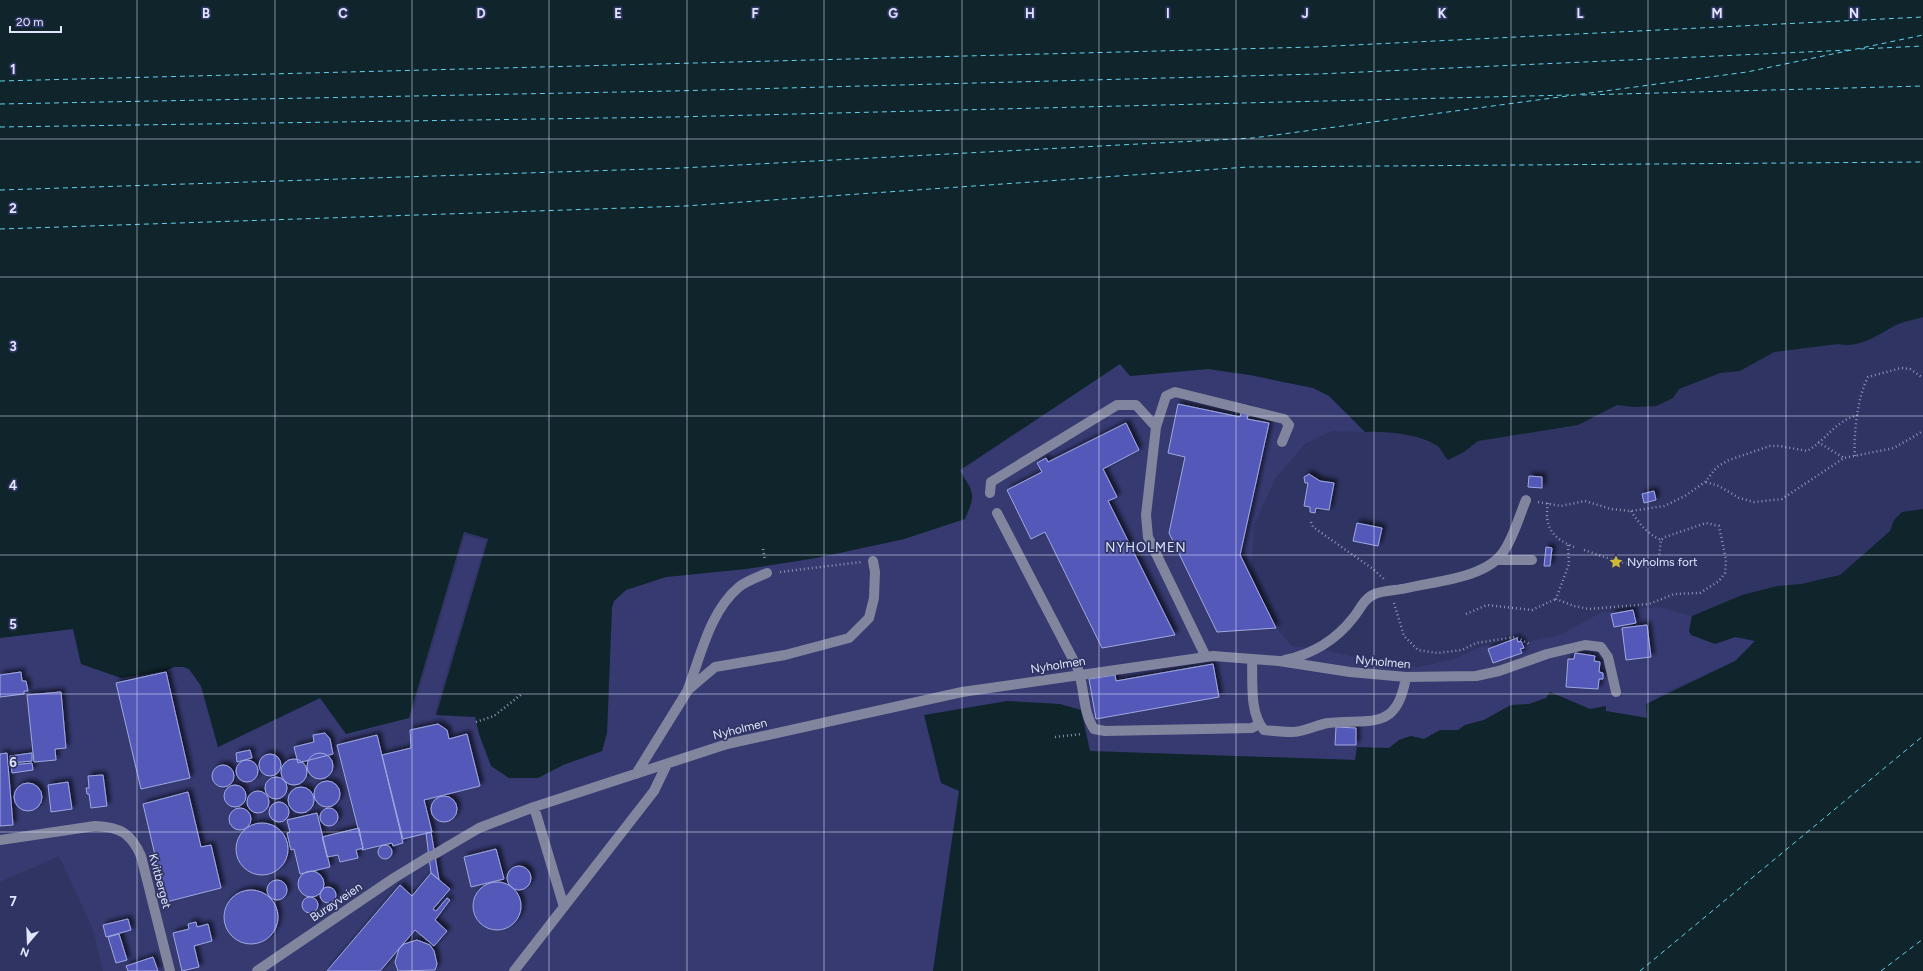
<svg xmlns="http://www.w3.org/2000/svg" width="1923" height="971" viewBox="0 0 1923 971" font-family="Figtree,sans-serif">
<defs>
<filter id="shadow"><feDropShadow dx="3.5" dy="-3.5" stdDeviation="2" flood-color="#0009"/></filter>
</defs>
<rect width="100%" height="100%" fill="#2f3463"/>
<path fill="#363a71" d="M1120,364l10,12 78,-7 42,6 63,13 16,8 36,36 -33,-1 -26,12 -31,36 -21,46 -3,56 27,49 14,16 28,3 40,9 59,9 38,-9 23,-11 32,-7 13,2 35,-7 42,-23 57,-5 33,9 -3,15 26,13 20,-7 20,4 -20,20 -77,35 -11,22 -42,-7v-5l-15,3 -40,-17 -4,6 -17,6 -18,1 -27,15 -19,5 -7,5h-18l-16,9 -13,-3 -12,4 -10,8h-32l-1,12 -266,-9 -9,-41 -156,5 16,68 18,8 -26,180h-830l-10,-42 -34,-73 -59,26v-244l73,-9 8,35 40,14 44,-7 9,-4h10l5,2 12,17 17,61 102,-49 26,35 63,-15 55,-186 24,7 -52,176 39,2 63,61 25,-13 39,-14 5,-18 5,-126 2,-6 12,-11 40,-13 80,-8 70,-11 88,-19 61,-20 6,-32 -11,-16z"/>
<path fill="#0f252b" d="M0,0h1923v317c-9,3 -19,4 -27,8 -18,10 -37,24 -58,19l-64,8 -34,19 -20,2 -41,16 -6,9 -17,8 -22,1 -17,-2 -39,20 -100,16 -14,11 -16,8c-4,-4 -7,-12 -12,-15 -18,-11 -51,-14 -71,-13l-36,-36 -16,-8 -63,-13 -42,-6 -78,7 -10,-12 -160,106c13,25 17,21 5,49l-61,20 -88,19 -70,11 -80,8 -40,13 -12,11 -2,6 -5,126 -5,18 -39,14 -25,13h-29l-18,-12 -12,-32 -4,-17 -39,-2 52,-176 -24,-7 -55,186 -63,16 -26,-36 -102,49 -17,-61 -12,-17 -5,-2h-10l-9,4 -44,7 -40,-14 -8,-35 -73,9z
M1923,509v462h-990l26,-180 -18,-8 -17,-68 83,-14 53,3 21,6 9,41 265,9 2,-13 32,1 10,-8 12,-4 13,3 16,-9h18l7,-5 19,-5 27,-15 18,-1 17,-6 4,-6 40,17 16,-3v5l41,7 -1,-14 89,-43 20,-20 -20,-4 -20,7 -24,-9 -2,-4 3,-15 50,-21 35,-9 24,-2 39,-9 50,-44 4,-11 8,-8z"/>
<path fill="#2f3463" d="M464,532l24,7 -52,176h-2l52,-175 -21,-5 -54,183h-2z"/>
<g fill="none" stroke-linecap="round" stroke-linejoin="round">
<path stroke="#62d2ee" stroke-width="1" stroke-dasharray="5 4" stroke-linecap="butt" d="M1860,49l63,-3
M0,81l1313,-34 610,-30
M1582,95l341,-9
M0,104l672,-13 646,-17 532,-24
M0,127l674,-10 895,-22
M0,190l681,-22 572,-30 494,-66 176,-37
M0,229l685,-23 563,-39 675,-5
M1640,971l283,-235
M1881,971l42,-32"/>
</g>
<path fill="#5258b9" stroke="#9fa8e0" filter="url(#shadow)" d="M1178,404l62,13 2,-7 7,2 -2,7 22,4 -29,132 36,73 -59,4 -48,-99 16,-76 -17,-4z
M1126,423l13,27 -36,19 14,28 -9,4 67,134 -73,13 -57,-116 -14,7 -24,-49 35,-18 -5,-9 9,-5 2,4z
M1309,474l11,7 14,2 -5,27 -13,-2 -1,5 -5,-1v-5l-6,-1 4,-23h-3l-1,-6z
M1529,476l13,1v11l-14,-1z
M1654,491l2,9 -12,3 -2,-9z
M1357,523l25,5 -4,18 -25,-5z
M1546,547l6,1 -2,18h-6z
M1633,610l3,13 -22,4 -3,-13z
M1647,625l4,32 -25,3 -4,-32z
M1517,638l1,4 3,-1 3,7 -4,1 2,4 -29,10 -5,-14z
M1575,653l20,3 -1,5 6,1 -1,10 4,1v6h-4l-1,10 -32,-2 2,-28h6z
M1213,664l6,33 -123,22 -7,-40 26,-4 1,6z
M21,672l1,9h4l2,10h-4v3l-24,3v-22z
M166,672l24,106 -49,11 -25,-106z
M61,692l5,56 -11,1 1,11 -22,2 -7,-67z
M438,724l9,6 2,9 18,-5 13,52 -56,14 8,32 -29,7 -21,-84 29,-7 -1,-18z
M1336,727l20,1v17h-21z
M325,733l5,6 3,15 -35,9 -4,-16 20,-5 -1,-7z
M377,735l26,108 -10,3 -1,-3 -30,7 1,-2 -26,-103z
M250,750l2,8 -15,4 -1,-9z
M7,753l6,72 -13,1v-72z
M32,753v8l-22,2v-7z
M307 766a13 13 0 1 1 26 0a13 13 0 1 1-26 0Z
M259 765a11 11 0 1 1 22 0a11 11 0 1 1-22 0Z
M281 772a13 13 0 1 1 26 0a13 13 0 1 1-26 0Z
M236 771a11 11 0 1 1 22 0a11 11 0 1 1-22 0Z
M32,763l1,7 -21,3 -1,-8z
M212 776a11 11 0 1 1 22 0a11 11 0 1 1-22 0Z
M103,775l4,31 -16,2 -2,-14h-2l-1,-6h3l-1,-12z
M265 788a11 11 0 1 1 22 0a11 11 0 1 1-22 0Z
M314 794a13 13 0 1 1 26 0a13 13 0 1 1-26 0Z
M68,782l4,27 -21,3 -3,-27z
M14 797a14 14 0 1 1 28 0a14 14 0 1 1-28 0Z
M224 796a11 11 0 1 1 22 0a11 11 0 1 1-22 0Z
M288 800a13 13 0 1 1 26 0a13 13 0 1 1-26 0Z
M247 802a11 11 0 1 1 22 0a11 11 0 1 1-22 0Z
M188,792l13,55 10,-2 10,43 -55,14 -23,-98z
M431 809a13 13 0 1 1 26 0a13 13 0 1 1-26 0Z
M269 812a10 10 0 1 1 20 0a10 10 0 1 1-20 0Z
M229 819a11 11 0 1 1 22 0a11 11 0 1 1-22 0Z
M320 817a9 9 0 1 1 18 0a9 9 0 1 1-18 0Z
M317,813l13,54 -30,7 -6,-25 -3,1 -4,-17 3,-1 -3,-12z
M236 849a26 26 0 1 1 52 0a26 26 0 1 1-52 0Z
M359,828l4,20 -7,2 2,8 -18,4 -2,-7 -11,2 -5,-20z
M431,832l8,48 -8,-7 -5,-40z
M378 852a7 7 0 1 1 14 0a7 7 0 1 1-14 0Z
M496,849l8,30 -33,8 -7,-30z
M507 878a12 12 0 1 1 24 0a12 12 0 1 1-24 0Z
M298 884a13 13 0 1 1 26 0a13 13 0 1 1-26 0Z
M431,873l19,16 -17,20 3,2 11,-13 3,2 -15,20 12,11 -13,15 -19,-16 -35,41h-53l73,-86 12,11z
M267 890a10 10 0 1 1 20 0a10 10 0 1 1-20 0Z
M473 906a24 24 0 1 1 48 0a24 24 0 1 1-48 0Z
M320 895a8 8 0 1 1 16 0a8 8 0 1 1-16 0Z
M224 917a27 27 0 1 1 54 0a27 27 0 1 1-54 0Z
M302 905a8 8 0 1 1 16 0a8 8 0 1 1-16 0Z
M128,919l3,11 -25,7 -3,-12z
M196,922l1,5 11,-3 4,17 -18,5 5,21 -17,4 -9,-38 16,-4 -1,-5z
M119,934l8,26 -11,3 -8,-26z
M417,940l13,5 4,6 3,13 -2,6 -37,1 -3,-9 4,-13 5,-5z
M153,957l5,14h-30l-2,-5z"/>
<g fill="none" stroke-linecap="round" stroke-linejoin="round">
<path stroke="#8d92b5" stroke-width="2.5" stroke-dasharray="1 3" stroke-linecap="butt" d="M1818,442l26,16
M1855,456c-2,-20 3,-61 13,-79l33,-9 9,1 13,9
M1706,482l13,4 20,12 15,4 28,-3 62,-41 50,-10 29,-17
M1538,502l23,4 24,-5 26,8 20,2 33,-5 21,-10 20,-14 12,-15 12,-7 41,-14h10l27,5c20,-11 26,-29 51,-36
M1548,503c-4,24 4,35 26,44
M1631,511c8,12 16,23 30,29l-3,26
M1311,522l2,5 60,42 11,10
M1568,545l1,19 -13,35 18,7 15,3 60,-5 25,-10 26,-1 19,-12 6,-8 1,-13 -7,-34 -13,-3 -41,14 -4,3
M763,549l2,11
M1584,550c35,12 66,25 103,10
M780,572l81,-10
M1394,603l10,33 14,14 19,3 25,-3 14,-7 40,-6 15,8
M1466,614l21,-9 45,5 24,-11
M476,722l18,-6 29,-23
M1055,737l27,-3"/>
<path stroke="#81869e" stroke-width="10" d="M1156,427l10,-31 9,-4 109,27 5,6 -7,17
M990,493l1,-11 126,-77h19l20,22 -10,88 2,22 58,120
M997,513l80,154c8,19 5,44 17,62l11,2 147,-3 7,-4
M1497,560h35
M1252,659c1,22 -3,54 12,71 9,1 19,2 28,2 12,0 24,-7 36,-9 41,-5 69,10 78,-46
M1285,660c28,-6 50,-19 68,-42 7,-8 11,-20 22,-24 6,-3 24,-4 32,-6 29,-7 80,-10 97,-37 10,-15 15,-34 22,-51
M688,689c13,-34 22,-78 51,-102 7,-6 19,-10 28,-14
M636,774l52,-84 27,-23 70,-12 64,-17 20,-20 5,-20 1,-26 -2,-11
M534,807l30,100
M0,840l95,-14c25,1 36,7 46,30l29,115
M435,854l44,-26 55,-21 193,-63 235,-52 251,-36 66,5 71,11 56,5 70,-1 23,-5 48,-17 38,-9 16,2 7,10 8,35
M257,971l137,-93 36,-22
M514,971l140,-180 13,-27"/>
</g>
<path fill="none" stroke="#e1e6fe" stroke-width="1" stroke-opacity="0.55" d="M137,0v971M275,0v971M412,0v971M549,0v971M687,0v971M824,0v971M962,0v971M1099,0v971M1236,0v971M1374,0v971M1511,0v971M1648,0v971M1786,0v971M0,139h1923M0,277h1923M0,416h1923M0,555h1923M0,694h1923M0,832h1923"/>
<defs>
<g id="sight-bare" transform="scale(1.08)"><path d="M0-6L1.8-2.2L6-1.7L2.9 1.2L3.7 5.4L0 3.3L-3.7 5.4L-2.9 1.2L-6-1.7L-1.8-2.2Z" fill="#d1b736" stroke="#2f3463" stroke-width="2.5" paint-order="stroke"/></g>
</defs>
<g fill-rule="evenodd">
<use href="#sight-bare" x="1616" y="562"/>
</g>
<g text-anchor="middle" stroke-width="3.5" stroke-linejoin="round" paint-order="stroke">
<g font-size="12" fill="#e1e6fe" stroke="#2f3463" text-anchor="start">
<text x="1627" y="566">Nyholms fort</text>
</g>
<g font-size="12" fill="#e1e6fe" stroke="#2f3463">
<text transform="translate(1383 662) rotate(5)" y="4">Nyholmen</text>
<text transform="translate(1058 665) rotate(-9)" y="4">Nyholmen</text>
<text transform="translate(740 729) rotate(-14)" y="4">Nyholmen</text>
<text transform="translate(160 881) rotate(75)" y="4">Kvitberget</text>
<text transform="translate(336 902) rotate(-34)" y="4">Burøyveien</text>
</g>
<g font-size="13" letter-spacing="1" fill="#e1e6fe" stroke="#2f3463">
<text x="1146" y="552">NYHOLMEN</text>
</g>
</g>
<g font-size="13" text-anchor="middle" font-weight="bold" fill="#e1e6fe" stroke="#2f3463" stroke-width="3.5" stroke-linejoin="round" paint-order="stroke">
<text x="206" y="18">B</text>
<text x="343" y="18">C</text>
<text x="481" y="18">D</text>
<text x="618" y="18">E</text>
<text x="755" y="18">F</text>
<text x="893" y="18">G</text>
<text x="1030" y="18">H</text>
<text x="1168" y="18">I</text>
<text x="1305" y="18">J</text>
<text x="1442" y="18">K</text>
<text x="1580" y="18">L</text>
<text x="1717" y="18">M</text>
<text x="1854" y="18">N</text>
<text x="13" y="74">1</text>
<text x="13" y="213">2</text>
<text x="13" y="351">3</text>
<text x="13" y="490">4</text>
<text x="13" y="629">5</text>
<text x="13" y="767">6</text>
<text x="13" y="906">7</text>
</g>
<g transform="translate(28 943) rotate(199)" stroke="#2f3463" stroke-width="3" paint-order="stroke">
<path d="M0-3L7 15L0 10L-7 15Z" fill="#e1e6fe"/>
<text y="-6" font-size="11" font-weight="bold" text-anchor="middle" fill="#e1e6fe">N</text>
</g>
<path d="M10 26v6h51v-6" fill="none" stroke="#e1e6fe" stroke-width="2"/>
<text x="16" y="26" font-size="12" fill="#e1e6fe" stroke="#2f3463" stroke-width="3" paint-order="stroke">20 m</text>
</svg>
